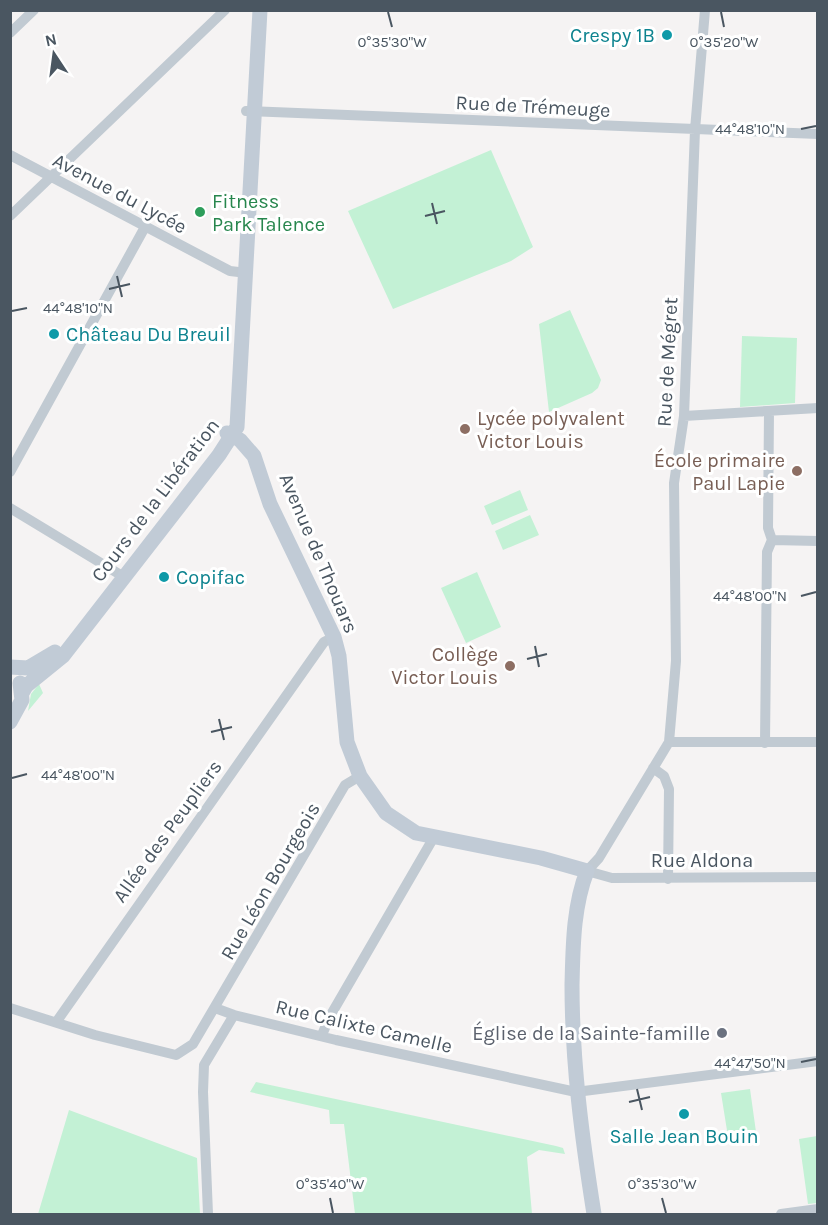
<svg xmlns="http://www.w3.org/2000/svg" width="828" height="1225" viewBox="0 0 828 1225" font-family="Karla,sans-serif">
<rect width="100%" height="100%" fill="#f5f3f3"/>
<path fill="#c3f1d5" d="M491,150l42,97 -22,14 -118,48 -45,-98z
M570,310l31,70 -3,8 -6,5 -43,19 -10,-88z
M742,336l55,2 -2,65 -55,4z
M520,490l8,20 -36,15 -8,-19z
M530,515l9,20 -36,15 -8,-19z
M477,572l24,55 -35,16 -25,-55z
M39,684l4,9 -15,18 3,-17z
M256,1082l300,64 7,2 2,6 -26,-4 -12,7 5,57h-177l-11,-90h-14l-1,-14 -79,-18z
M750,1089l7,50 -28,4 -8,-50z
M69,1110l128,48 3,56h-162z
M817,1136v67l-9,1 -9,-65z"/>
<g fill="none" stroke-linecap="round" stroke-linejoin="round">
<path stroke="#c1cad2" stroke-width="10" d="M705,10l-10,120 -11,286 -10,67 2,178 -7,81 -70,116 -12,13 25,7 206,-1
M10,33l24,-23
M246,111l572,23
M10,155l220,116 17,2
M10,216l215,-206
M684,416l134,-8
M10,472l135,-245
M10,508l114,69
M772,540l46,1
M669,742h149
M765,743l2,-191 5,-12 -4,-12 1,-117
M653,768l11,8 5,13 -1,90
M10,1008l85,27 81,20 17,-11 152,-259 15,-9
M215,1008l19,7 102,25 240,52 242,-31
M57,1021l267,-379 10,-5
M322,1035l7,-17 105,-181
M208,1214l-5,-122 1,-27 30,-50
M781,1214l37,-5"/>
<path stroke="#c1cbd6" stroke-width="15" d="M227,433l13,7 14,16 16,48 64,133 5,19 8,86 13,34 26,37 30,20 125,25 46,13c-14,36 -14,76 -15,114 0,78 10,153 22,229
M10,667l18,1 27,-16
M22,693l4,-7 37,-30 156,-201 18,-28 23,-417
M10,722l12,-22 -2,-17"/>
</g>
<path fill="none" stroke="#4a5661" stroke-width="2" d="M388,12l4,15M721,12l3,15M801,129l15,-3M432,203l5,21M425,216l20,-5M117,276l5,21M109,289l21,-5M12,311l15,-3M801,596l15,-4M535,646l4,21M527,659l20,-5M219,719l5,21M211,732l21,-5M12,778l15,-4M801,1062l15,-3M637,1089l5,21M629,1102l21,-5M330,1198l3,15M662,1198l4,15"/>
<g fill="#0f9aa8" stroke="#fff" stroke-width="2">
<circle cx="667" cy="35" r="6"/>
<circle cx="54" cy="334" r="6"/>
<circle cx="164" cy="577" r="6"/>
<circle cx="684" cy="1114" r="6"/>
</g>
<circle fill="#2e9e5b" stroke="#fff" stroke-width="2" cx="200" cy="212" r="6"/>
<g fill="#8d6e63" stroke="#fff" stroke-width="2">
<circle cx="465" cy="429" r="6"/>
<circle cx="797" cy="471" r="6"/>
<circle cx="510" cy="666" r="6"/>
</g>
<circle fill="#6b7280" stroke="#fff" stroke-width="2" cx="722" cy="1033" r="6"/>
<g text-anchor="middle" stroke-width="6" stroke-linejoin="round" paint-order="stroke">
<g font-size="20" fill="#0d838f" stroke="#fff" text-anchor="start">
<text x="655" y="42" text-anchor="end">Crespy 1B</text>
<text x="66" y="341">Château Du Breuil</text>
<text x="176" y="584">Copifac</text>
<text x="684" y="1143" text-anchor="middle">Salle Jean Bouin</text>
</g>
<g font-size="20" fill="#4a5661" stroke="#fff">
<text transform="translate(533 106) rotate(3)" y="7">Rue de Trémeuge</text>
<text transform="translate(120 193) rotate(28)" y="7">Avenue du Lycée</text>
<text transform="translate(667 362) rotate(-87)" y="7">Rue de Mégret</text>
<text transform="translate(155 500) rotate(-53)" y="7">Cours de la Libération</text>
<text transform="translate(319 553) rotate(67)" y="7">Avenue de Thouars</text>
<text transform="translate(167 831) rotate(-54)" y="7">Allée des Peupliers</text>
<text x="702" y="867">Rue Aldona</text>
<text transform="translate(270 881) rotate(-60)" y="7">Rue Léon Bourgeois</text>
<text transform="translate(364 1026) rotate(13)" y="7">Rue Calixte Camelle</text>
</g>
<g font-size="20" fill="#27864d" stroke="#fff" text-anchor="start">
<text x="212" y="208">Fitness<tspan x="212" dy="23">Park Talence</tspan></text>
</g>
<g font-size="20" fill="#785e54" stroke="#fff" text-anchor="end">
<text x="477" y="425" text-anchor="start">Lycée polyvalent<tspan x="477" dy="23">Victor Louis</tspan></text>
<text x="785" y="467">École primaire<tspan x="785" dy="23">Paul Lapie</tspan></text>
<text x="498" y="661">Collège<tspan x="498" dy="23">Victor Louis</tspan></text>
</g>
<g font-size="20" fill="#5b616d" stroke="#fff" text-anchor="end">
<text x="710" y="1040">Église de la Sainte-famille</text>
</g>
</g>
<g font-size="15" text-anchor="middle" fill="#4a5661" stroke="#fff" stroke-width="6" stroke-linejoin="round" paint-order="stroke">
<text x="392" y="47">0°35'30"W</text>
<text x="724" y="47">0°35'20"W</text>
<text x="750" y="134">44°48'10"N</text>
<text x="78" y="313">44°48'10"N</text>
<text x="750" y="601">44°48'00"N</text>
<text x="78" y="780">44°48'00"N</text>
<text x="750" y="1068">44°47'50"N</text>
<text x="330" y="1189">0°35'40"W</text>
<text x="662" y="1189">0°35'30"W</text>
</g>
<rect width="828" height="1225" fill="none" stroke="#4a5661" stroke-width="24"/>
<g transform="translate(54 54) rotate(347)" stroke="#ffffff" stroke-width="4.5" paint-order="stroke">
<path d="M0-4.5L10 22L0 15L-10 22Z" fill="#4a5661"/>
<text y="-9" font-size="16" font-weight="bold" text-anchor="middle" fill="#4a5661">N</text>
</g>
</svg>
